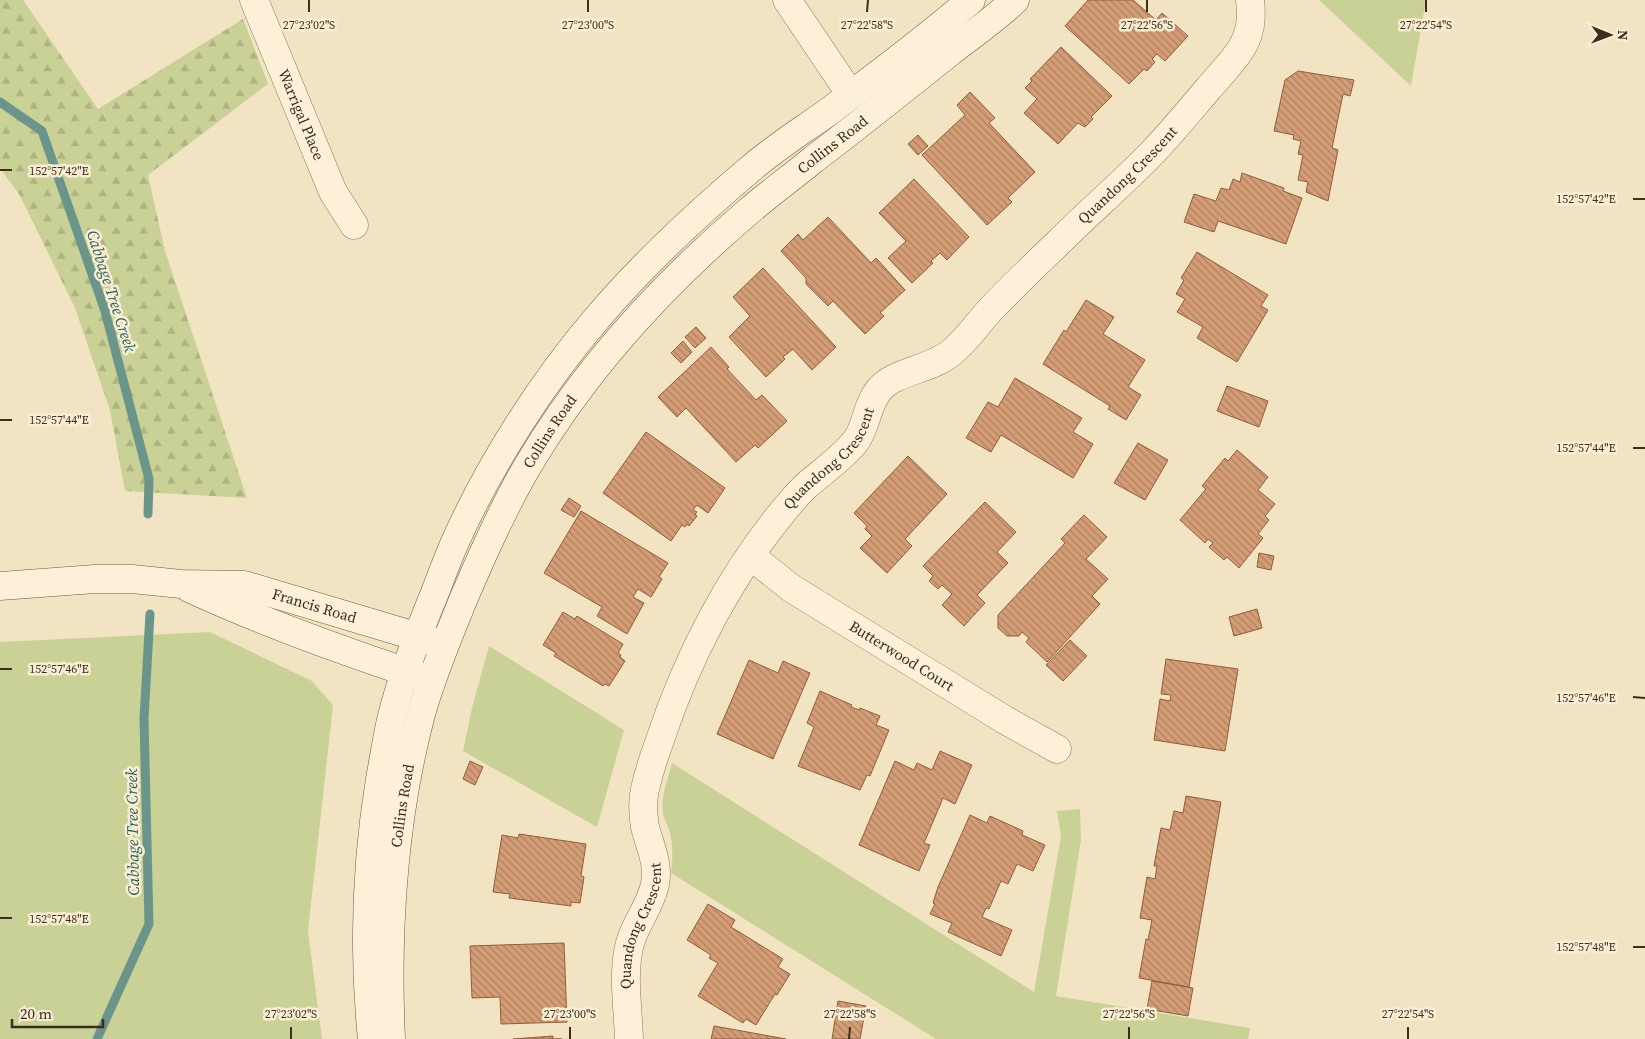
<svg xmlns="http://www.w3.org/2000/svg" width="1645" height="1039" viewBox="0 0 1645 1039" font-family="'Source Serif 4',serif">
<defs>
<pattern id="forest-firs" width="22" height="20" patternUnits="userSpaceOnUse" patternTransform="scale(1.25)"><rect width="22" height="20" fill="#cad196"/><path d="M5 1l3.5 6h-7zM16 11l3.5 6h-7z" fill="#aeb481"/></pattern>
<pattern id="building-back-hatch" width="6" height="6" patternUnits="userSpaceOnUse" patternTransform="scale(1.25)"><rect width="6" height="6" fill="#d49d76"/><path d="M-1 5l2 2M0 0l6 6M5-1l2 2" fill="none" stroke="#ad8060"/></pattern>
</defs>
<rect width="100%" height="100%" fill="#f2e4c3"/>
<path fill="#cad196" d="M1319,0h107l-15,86z
M210,632l102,49 21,24 -25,226 14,108h-322v-397z
M489,646l135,84 -27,97 -134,-76 9,-43z
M672,763l362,229 27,-156 -4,-25 23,-2 1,31 -25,156 194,32 -2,11h-312l-265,-166c2,-14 2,-30 -2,-44 -2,-5 -5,-10 -6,-15 -3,-17 5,-34 9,-51z"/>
<path fill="url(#forest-firs)" d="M0,0h23l75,109 145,-90 25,65 -120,91 17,76 82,247 -122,-7 -15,-81 -35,-102 -56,-114 -19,-26z"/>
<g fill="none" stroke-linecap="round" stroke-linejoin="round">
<path stroke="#6b948a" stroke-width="9" d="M0,102l42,29 63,180 44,168 -1,35
M97,1039l52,-115 -5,-205 6,-105"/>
</g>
<path fill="url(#building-back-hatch)" stroke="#905d3b" d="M1088,0h45l23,20 6,-7 26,23 -23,25 -8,-7 -5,5 3,3 -8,9 -3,-2 -15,15 -64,-58z
M1061,47l51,49 -21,21 2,2 -8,8 -7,-4 -20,21 -34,-31 13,-14 -12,-11 7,-7 -2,-2z
M1298,71l56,9 -4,16 -7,-2 -11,54 6,2 -10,51 -22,-9 2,-10 -10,-2 5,-25 -5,-1 3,-13 -8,-2 1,-4 -20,-4 11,-51z
M970,92l25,26 -6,5 46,49 -27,26 4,4 -25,23 -65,-70 43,-40 -8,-10z
M918,135l10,11 -10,9 -10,-11z
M1242,173l42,15 -1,3 19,7 -16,46 -68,-23 -4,11 -30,-10 10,-28 22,7 5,-13 8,2 4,-11 7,3z
M914,179l55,58 -22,23 -7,-7 -9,8 2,2 -21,20 -24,-25 18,-17 -27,-28z
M828,217l43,46 5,-5 29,32 -25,23 4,3 -19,18 -32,-33 -5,5 -22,-22v-6l-25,-27 17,-17 5,6z
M1197,252l71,43 -7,11 7,4 -31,52 -40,-24 6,-11 -26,-15 8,-13 -9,-5 8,-14 -3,-2z
M763,268l73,79 -24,23 -19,-21 -10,8 2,2 -19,18 -37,-40 21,-21 -17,-19z
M1086,300l28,17 -11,17 42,26 -17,27 13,8 -15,25 -18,-11 2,-3 -67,-42 21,-34 2,2z
M696,327l10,11 -11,10 -10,-11z
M683,341l9,11 -11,11 -10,-10z
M711,347l18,20 -2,2 29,31 6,-5 25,26 -29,27 -3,-3 -19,17 -50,-54 -9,9 -19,-20z
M1015,378l67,40 -9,14 20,12 -20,34 -72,-43 -10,17 -25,-14 22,-36 10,5z
M1227,386l41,15 -9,26 -42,-16z
M646,432l79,56 -17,25 -11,-8 -4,5 4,2 -2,2 2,2 -8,10 -2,-2 -2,3 -3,-2 -11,16 -68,-48z
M1138,443l30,17 -23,40 -31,-17z
M1237,450l31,27 -10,13 17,14 -10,12 4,4 -11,14 5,4 -24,30 -12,-11 -3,3 -15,-13 4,-4 -5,-4 -3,4 -25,-23 26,-31 -4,-3 23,-28 3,3z
M908,456l39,38 -42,45 7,7 -25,27 -27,-25 12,-12 -7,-7 2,-3 -13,-13z
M569,498l12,8 -7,11 -13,-7z
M985,502l31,30 -19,20 11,11 -31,32 8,8 -21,23 -22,-21 10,-11 -10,-9 -4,4 -9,-8 4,-5 -10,-10z
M581,511l87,52 -9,14 3,2 -11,18 -13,-8 -5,8 11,6 -17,31 -30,-18 5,-9 -58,-34z
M1084,515l23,22 -21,22 22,20 -16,17 8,8 -53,58 -21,-20 3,-4 -7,-6 -3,4h-12l-9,-8v-13l67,-72 -4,-4z
M1259,553l15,3 -3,14 -14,-3z
M1257,609l5,19 -28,8 -5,-19z
M563,612l12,7 2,-3 46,28 -5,9 3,2 -1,2 5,4 -16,25 -4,-2 -2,2 -49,-30 2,-3 -13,-8z
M1070,640l17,16 -24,25 -17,-16z
M1166,659l72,10 -13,82 -71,-11 6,-41 10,2 1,-6 -10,-1z
M749,660l29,13 5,-12 27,12 -37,86 -56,-25z
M820,691l32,14 -1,2 8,3 1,-2 20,8 -4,9 13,5 -19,46 -3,-1 -7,15 -62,-24 16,-39 -7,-4z
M940,751l32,14 -17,39 -12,-6 -19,45 6,2 -11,26 -60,-26 36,-84 19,9 3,-7 15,7z
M470,761l13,6 -8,18 -12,-6z
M1186,796l35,6 -32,185 -50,-9 7,-39 2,1 4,-20 -12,-2 7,-41 8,2 2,-13h-3l7,-38 9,2 4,-19 9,2z
M970,815l17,8 3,-7 33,15 -1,4 23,10 -12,26 -16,-7 -9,20 -7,-3 -12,28 -3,-1 -4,9 30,13 -11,26 -53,-24 4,-9 -22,-9 5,-10 -2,-1 5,-16z
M519,834l67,10 -5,32 3,1 -4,26 -9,-1v4l-62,-8 1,-4 -17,-2 9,-57 16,3z
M708,904l27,16 -4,7 52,32 -5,8 12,7 -13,21 -2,-1 -19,31 -10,-6 -3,4 -45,-27 20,-33 -9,-5 2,-3 -24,-15z
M564,943l3,79 -66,2 -1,-27 -28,1 -2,-52z
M1152,981l41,7 -5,28 -41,-7z
M838,1001l28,5 -6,33h-28z
M714,1026l72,13h-75z
M553,1036v3h9h-49z"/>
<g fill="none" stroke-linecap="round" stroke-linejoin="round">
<g stroke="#8e7558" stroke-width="29">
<g id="street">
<path id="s1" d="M254,0l79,192 21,33"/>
<path d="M787,0l64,95"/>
<path id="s2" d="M751,556l40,32 214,132 52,29"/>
<path id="s3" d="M629,1039c-1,-32 -7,-65 1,-96 6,-21 21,-38 25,-59 4,-21 -5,-37 -10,-57 -2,-12 -3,-25 0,-38 4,-17 9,-33 15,-49 27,-82 70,-165 125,-231 7,-8 14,-17 22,-24 16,-14 34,-26 48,-43 12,-15 11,-36 24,-52 15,-19 52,-20 73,-38 15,-12 26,-29 39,-43 22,-23 46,-46 69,-68 30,-30 63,-58 93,-89 19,-20 37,-42 55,-63 11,-13 24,-26 33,-40 10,-16 11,-31 9,-49"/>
</g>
</g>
<g stroke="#70563b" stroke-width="29">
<g id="secondary">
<path id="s4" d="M0,586l95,-7h37l49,5 63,1 191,57"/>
<path d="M189,588c76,35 154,63 233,89"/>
<path d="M372,1039c-9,-87 -6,-174 8,-260 4,-21 7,-43 12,-63 11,-44 27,-85 44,-126 6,-16 12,-32 19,-48 35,-78 87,-160 143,-225 45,-53 98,-102 151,-147 25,-22 54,-40 82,-60 48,-36 95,-71 140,-110"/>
<path id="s5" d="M391,1039c-5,-109 2,-219 30,-325 11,-39 27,-77 42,-114 19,-45 39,-90 64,-133 57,-97 136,-183 222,-256 21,-18 43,-34 65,-52 46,-35 91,-71 136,-107 22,-17 45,-33 65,-52"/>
</g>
</g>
<use href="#street" stroke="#fcf1d8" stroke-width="28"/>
<use href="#secondary" stroke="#fcf1d8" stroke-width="28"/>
</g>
<path fill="none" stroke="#3d2d1d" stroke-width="2" d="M309,12v-12M588,12v-12M867,12l1,-12M1147,12v-12M1426,12v-12M0,170h12M1633,199h12M0,420h12M1633,448h12M0,669h12M1633,697l12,1M0,918h12M1633,947h12M291,1039v-12M570,1039v-12M849,1039l1,-12M1129,1039v-12M1408,1039v-12"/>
<g text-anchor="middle" stroke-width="5" stroke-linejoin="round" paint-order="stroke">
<g font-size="15" fill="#3d2d1d" stroke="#f9eed4">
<text dy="5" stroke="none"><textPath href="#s1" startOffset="124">Warrigal Place</textPath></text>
<text dy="5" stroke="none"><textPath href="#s5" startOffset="1044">Collins Road</textPath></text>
<text dy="5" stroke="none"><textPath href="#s3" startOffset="1060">Quandong Crescent</textPath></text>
<text dy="5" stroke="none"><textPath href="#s5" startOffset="639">Collins Road</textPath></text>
<text dy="5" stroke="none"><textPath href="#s3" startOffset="641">Quandong Crescent</textPath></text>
<text dy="5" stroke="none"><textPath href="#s4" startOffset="318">Francis Road</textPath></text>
<text dy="5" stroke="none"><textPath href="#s2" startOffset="181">Butterwood Court</textPath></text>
<text dy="5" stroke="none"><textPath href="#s5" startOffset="234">Collins Road</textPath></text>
<text dy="5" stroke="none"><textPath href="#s3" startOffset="116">Quandong Crescent</textPath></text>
</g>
<g font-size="16" font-style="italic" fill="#2b5e5b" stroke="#f9eed4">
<text transform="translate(112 291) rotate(72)" y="6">Cabbage Tree Creek</text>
<text transform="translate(132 832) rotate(-91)" y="6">Cabbage Tree Creek</text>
</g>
</g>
<g font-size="12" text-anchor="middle" fill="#3d2d1d" stroke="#f9eed4" stroke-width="5" stroke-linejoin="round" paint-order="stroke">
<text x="309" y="29">27°23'02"S</text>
<text x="588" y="29">27°23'00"S</text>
<text x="867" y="29">27°22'58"S</text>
<text x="1147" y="29">27°22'56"S</text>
<text x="1426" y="29">27°22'54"S</text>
<text x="59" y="175">152°57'42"E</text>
<text x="1586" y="203">152°57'42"E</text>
<text x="59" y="424">152°57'44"E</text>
<text x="1586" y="452">152°57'44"E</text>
<text x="59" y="673">152°57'46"E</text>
<text x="1586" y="702">152°57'46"E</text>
<text x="59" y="923">152°57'48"E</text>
<text x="1586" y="951">152°57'48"E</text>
<text x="291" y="1018">27°23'02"S</text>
<text x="570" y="1018">27°23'00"S</text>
<text x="850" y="1018">27°22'58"S</text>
<text x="1129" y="1018">27°22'56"S</text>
<text x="1408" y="1018">27°22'54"S</text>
</g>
<g transform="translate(1610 35) rotate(91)" stroke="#f9eed4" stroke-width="4" paint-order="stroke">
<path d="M0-4L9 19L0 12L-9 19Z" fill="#3d2d1d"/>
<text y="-8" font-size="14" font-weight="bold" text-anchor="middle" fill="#3d2d1d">N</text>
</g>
<path d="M12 1019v8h91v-8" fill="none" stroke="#3d2d1d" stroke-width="2.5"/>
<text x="20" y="1019" font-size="15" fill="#3d2d1d" stroke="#f9eed4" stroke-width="4" paint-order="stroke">20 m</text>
</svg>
